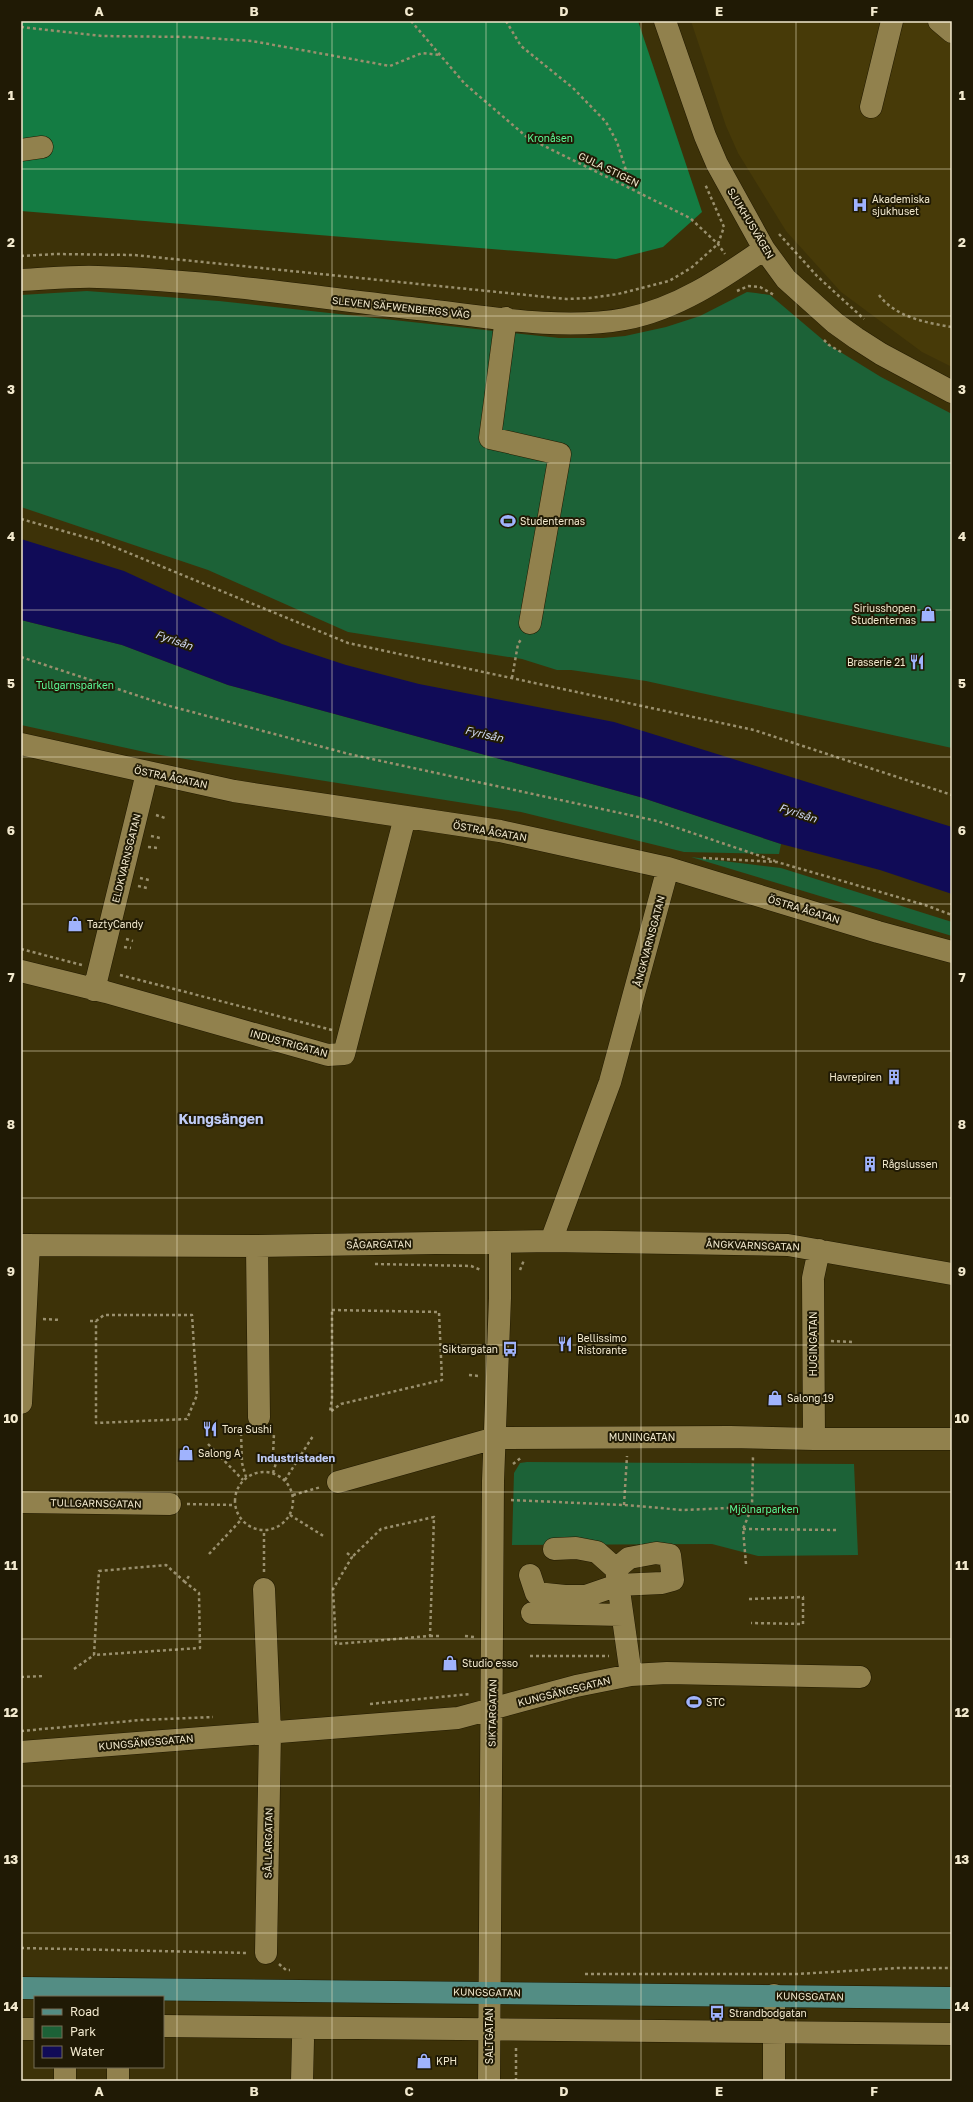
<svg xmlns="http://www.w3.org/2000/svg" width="973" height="2102" viewBox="0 0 973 2102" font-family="'Golos Text',sans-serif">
<rect width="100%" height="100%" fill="#3d3208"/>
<path fill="#473a08" d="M691,21h261v346l-30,-15 -81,-60 -55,-61 -48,-78 -12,-27z"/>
<path fill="#1c6237" d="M87,291l132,10 340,37h44l22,-2 41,-9 34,-11 47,-24 9,1 14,2 59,50 52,32 71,37v334l-306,-67 -75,-11h-14l-35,-11 -174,-27 -140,-62 -187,-63v-212z
M21,620l101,25 106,40 412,112 141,47 -2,10 -95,-2 -163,-40 -367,-58 -133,-29z
M691,857l90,11 171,54v14z
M527,1462l327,2 4,91 -100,1 -46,-12 -200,1 2,-72 6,-10z"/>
<path fill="#147c43" d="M21,21h617l64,191 -39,35 -47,12 -595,-48z"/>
<path fill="#100b57" d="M21,539l103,32 158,73 64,21 73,19 195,38 338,105v67l-72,-24 -99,-26 -141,-47 -412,-112 -106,-40 -101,-25z"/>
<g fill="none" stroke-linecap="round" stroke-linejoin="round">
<g stroke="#221a01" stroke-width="23">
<path id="minor" d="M665,21l40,115 12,28 47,85 22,30 49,44 21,15 25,16 71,38
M939,21l13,11
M871,107l21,-86
M21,150l21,-3
M21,280c25,-1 51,-4 77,-3 107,3 214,20 320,32 65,7 143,22 207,10 52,-10 96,-40 139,-70
M506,318l-16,120 70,16 -30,169
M21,744l213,47 266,40 168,37 210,64 74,20
M21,971l85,21 222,63 16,-1 61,-237
M94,990l53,-217
M551,1241l59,-159 58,-214
M21,1245l236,1 294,-5 237,4 164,29
M257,1246l2,171
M21,1403l8,-158
M814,1439l-1,-161 6,-28
M338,1482l157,-44 235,-1 84,2h138
M21,1502l149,2
M554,1549l22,-1 21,4 19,17 15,106
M530,1575l6,18 29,3h21l32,-11 44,-2 11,-3 -3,-25 -14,-2 -27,5 -13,11
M264,1589l6,143 -4,221
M532,1613l90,2
M21,1752l437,-34 118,-32 55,-11 36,-2 193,4
M163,2026l789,8
M21,2029h14
M65,2081v-14
M118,2081v-14
M302,2081l1,-41
M489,2081l4,-600 7,-183v-56
M774,2081v-86"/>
</g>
<g stroke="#221a01" stroke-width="23">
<path id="major" d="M21,1988l931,10"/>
</g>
<path stroke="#9a906e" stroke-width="2.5" stroke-dasharray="3 3" stroke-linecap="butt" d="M411,21l54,63 63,54 162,80 28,26 7,10
M506,21l15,25 52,42 33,34 11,20 15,47
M21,27l81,9 89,1 61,4 138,25 32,-13 18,2
M779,234l38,42 47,43
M21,256l35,-2 78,1 432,44 24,-1 28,-4 51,-13 22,-13 27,-24 6,-17 -19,-43
M748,286l12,1 14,8
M737,291l11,-5
M879,295c16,22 48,28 73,32
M824,340l5,5 12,7
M21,519l81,23 246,101 406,87 198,65
M21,657l145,48 183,49 308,67 118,40
M512,678l6,-34 4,-6
M156,815l9,3
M151,836l9,2
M148,847l10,1
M703,858l74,4 148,43 27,10
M140,878l9,2
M138,886l9,2
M126,939l7,2
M124,947l7,1
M21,949l61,16
M120,975l212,55
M375,1264l96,2 10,4
M520,1270l4,-10
M332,1310l107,2 3,68 -101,24 -11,8 2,-14z
M43,1319l18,1
M90,1321h6l8,-6h88l5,80 -10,24 -91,4v-102
M831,1341l22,1
M469,1375l10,1
M241,1433l1,30 4,14
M208,1444l35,36
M513,1464l9,-7
M235 1501a29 29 0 1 1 58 0a29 29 0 1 1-58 0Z
M273,1473l3,-10 -3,-7 1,-23
M285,1480l28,-44
M293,1495l28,-8
M511,1500l113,5 59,5 69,-3 1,-51
M187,1504l47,1
M624,1505l3,-49
M290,1515l35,22
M743,1529l96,1
M347,1553l5,4 -19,32 3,55 94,-8 4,-119 -53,12 -29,28
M209,1554l32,-34
M746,1564l-3,-35 9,-22
M264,1572v-41
M185,1582l-19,-17 -67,6 -5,84 106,-7 -1,-55 -14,-11 4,-6
M749,1599l54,-2v27l-52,-1
M430,1636h11
M465,1636l9,1
M530,1656h79
M74,1669l20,-14
M21,1677l24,-1
M370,1704l100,-10
M21,1731l120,-11 72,-3
M21,1948l227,5
M279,1964l7,6h4
M585,1974h212l101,-6h54
M516,2081v-33"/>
<use href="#minor" stroke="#91814d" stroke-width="22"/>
<use href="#major" stroke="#538d84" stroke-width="22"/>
</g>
<path fill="none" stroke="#f2e9ce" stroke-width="1" stroke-opacity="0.55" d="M177,21v2060M332,21v2060M486,21v2060M641,21v2060M796,21v2060M21,169h931M21,316h931M21,463h931M21,610h931M21,757h931M21,904h931M21,1051h931M21,1198h931M21,1345h931M21,1492h931M21,1639h931M21,1786h931M21,1933h931"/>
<defs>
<g id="hospital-bare" transform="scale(1.2)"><path d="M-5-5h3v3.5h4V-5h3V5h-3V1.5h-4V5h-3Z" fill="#a0b3fd" stroke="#201a05" stroke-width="2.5" paint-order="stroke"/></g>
<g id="stadium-bare" transform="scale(1.2)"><path d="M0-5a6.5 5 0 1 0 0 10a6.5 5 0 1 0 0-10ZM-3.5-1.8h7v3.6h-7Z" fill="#a0b3fd" stroke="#201a05" stroke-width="2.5" paint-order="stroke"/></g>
<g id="shop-bare" transform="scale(1.2)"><path d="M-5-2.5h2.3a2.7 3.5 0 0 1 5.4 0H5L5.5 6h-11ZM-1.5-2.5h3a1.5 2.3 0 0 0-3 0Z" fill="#a0b3fd" stroke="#201a05" stroke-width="2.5" paint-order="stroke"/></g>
<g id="restaurant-bare" transform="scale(1.2)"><path d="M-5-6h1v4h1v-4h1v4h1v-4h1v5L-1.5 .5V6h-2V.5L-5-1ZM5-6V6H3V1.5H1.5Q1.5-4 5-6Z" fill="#a0b3fd" stroke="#201a05" stroke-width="2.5" paint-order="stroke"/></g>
<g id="building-bare" transform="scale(1.2)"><path d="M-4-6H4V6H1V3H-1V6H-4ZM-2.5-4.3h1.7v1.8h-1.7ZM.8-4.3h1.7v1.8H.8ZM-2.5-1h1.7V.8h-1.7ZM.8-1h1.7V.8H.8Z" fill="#a0b3fd" stroke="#201a05" stroke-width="2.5" paint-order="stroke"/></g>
<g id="bus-bare" transform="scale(1.2)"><path d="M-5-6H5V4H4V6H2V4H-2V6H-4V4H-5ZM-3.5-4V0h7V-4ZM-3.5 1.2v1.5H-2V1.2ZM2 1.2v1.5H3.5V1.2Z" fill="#a0b3fd" stroke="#201a05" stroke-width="2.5" paint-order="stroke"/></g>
</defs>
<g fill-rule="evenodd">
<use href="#hospital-bare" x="860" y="205"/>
<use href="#stadium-bare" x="508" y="521"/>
<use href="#shop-bare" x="928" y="614"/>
<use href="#restaurant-bare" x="917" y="662"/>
<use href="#shop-bare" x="75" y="924"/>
<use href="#building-bare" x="894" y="1077"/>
<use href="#building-bare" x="870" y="1164"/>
<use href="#restaurant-bare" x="565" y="1344"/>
<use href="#bus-bare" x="510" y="1349"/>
<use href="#shop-bare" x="775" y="1398"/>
<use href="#restaurant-bare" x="210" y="1429"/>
<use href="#shop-bare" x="186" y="1453"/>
<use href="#shop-bare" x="450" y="1663"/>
<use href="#stadium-bare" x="694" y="1702"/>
<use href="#bus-bare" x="717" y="2013"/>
<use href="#shop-bare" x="424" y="2061"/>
</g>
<g text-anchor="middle" stroke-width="4" stroke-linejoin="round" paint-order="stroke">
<g font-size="10" fill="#5bf897" stroke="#201a05">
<text x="550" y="142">Kronåsen</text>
<text x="75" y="689">Tullgarnsparken</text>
<text x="764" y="1513">Mjölnarparken</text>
</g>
<g font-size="10" fill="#f2e9ce" stroke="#201a05">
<text transform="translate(609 169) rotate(26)" y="4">GULA STIGEN</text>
<text transform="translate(751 223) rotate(59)" y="4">SJUKHUSVÄGEN</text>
<text transform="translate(401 307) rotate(6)" y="4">SLEVEN SÄFWENBERGS VÄG</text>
<text transform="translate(171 777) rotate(12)" y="4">ÖSTRA ÅGATAN</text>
<text transform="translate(490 831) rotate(10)" y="4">ÖSTRA ÅGATAN</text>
<text transform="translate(126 858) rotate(-76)" y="4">ELDKVARNSGATAN</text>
<text transform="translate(804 909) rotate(17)" y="4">ÖSTRA ÅGATAN</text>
<text transform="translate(649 941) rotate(-75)" y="4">ÅNGKVARNSGATAN</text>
<text transform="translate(289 1043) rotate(15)" y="4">INDUSTRIGATAN</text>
<text transform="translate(379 1244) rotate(-1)" y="4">SÅGARGATAN</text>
<text transform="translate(753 1245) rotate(2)" y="4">ÅNGKVARNSGATAN</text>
<text transform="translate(813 1344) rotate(-90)" y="4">HUGINGATAN</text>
<text x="642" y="1441">MUNINGATAN</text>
<text transform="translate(96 1503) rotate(1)" y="4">TULLGARNSGATAN</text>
<text transform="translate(564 1691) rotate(-14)" y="4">KUNGSÄNGSGATAN</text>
<text transform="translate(492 1713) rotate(-89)" y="4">SIKTARGATAN</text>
<text transform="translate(146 1742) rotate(-5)" y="4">KUNGSÄNGSGATAN</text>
<text transform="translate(268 1843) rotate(-89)" y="4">SÅLLARGATAN</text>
<text transform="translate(487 1992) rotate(1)" y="4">KUNGSGATAN</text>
<text transform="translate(810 1996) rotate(1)" y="4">KUNGSGATAN</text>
<text transform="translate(489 2036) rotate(-90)" y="4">SALTGATAN</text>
</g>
<g font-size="10" fill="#f2e9ce" stroke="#201a05" text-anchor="start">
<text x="872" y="203">Akademiska<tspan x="872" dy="12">sjukhuset</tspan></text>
<text x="520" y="525">Studenternas</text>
<text x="916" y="612" text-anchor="end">Siriusshopen<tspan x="916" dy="12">Studenternas</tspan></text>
<text x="905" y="666" text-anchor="end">Brasserie 21</text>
<text x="87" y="928">TaztyCandy</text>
<text x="882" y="1081" text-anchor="end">Havrepiren</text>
<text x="882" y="1168">Rågslussen</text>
<text x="577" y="1342">Bellissimo<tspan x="577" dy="12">Ristorante</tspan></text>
<text x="498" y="1353" text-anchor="end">Siktargatan</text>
<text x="787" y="1402">Salong 19</text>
<text x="222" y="1433">Tora Sushi</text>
<text x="198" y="1457">Salong A</text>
<text x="462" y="1667">Studio esso</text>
<text x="706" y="1706">STC</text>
<text x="729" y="2017">Strandbodgatan</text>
<text x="436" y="2065">KPH</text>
</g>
<g font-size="11" font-style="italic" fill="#d1d9f3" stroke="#201a05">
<text transform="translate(174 640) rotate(19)" y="4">Fyrisån</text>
<text transform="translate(484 734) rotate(13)" y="4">Fyrisån</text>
<text transform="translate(798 813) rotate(18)" y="4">Fyrisån</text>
</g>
<g font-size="11" font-weight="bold" fill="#c0ccf6" stroke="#201a05">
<text x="296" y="1462">Industristaden</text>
</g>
<g font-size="14" font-weight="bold" fill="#c0ccf6" stroke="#201a05">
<text x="221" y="1124">Kungsängen</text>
</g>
</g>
<rect width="973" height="2102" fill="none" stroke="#201a05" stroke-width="44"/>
<rect x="34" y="1996" width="130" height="72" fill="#201a05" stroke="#746d55"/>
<rect x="42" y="2009" width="20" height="6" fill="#538d84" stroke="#746d55"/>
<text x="70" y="2016" font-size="12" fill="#f2e9ce">Road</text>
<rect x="42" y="2026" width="20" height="12" fill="#1c6237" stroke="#746d55"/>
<text x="70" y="2036" font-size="12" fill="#f2e9ce">Park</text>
<rect x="42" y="2046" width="20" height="12" fill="#100b57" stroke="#746d55"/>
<text x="70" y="2056" font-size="12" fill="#f2e9ce">Water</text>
<rect x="22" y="22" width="929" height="2058" fill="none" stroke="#f2e9ce" stroke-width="1.5"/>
<g font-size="13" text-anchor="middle" font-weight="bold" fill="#f2e9ce">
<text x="99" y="16">A</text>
<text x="254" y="16">B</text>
<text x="409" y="16">C</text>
<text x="564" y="16">D</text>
<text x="719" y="16">E</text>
<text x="874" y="16">F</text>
<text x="11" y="100">1</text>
<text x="962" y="100">1</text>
<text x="11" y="247">2</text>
<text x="962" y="247">2</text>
<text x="11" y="394">3</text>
<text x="962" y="394">3</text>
<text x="11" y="541">4</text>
<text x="962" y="541">4</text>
<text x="11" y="688">5</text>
<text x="962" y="688">5</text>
<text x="11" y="835">6</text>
<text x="962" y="835">6</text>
<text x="11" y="982">7</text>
<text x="962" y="982">7</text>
<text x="11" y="1129">8</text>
<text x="962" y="1129">8</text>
<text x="11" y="1276">9</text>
<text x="962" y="1276">9</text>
<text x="11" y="1423">10</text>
<text x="962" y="1423">10</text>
<text x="11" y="1570">11</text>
<text x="962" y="1570">11</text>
<text x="11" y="1717">12</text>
<text x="962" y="1717">12</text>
<text x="11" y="1864">13</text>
<text x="962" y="1864">13</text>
<text x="11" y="2011">14</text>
<text x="962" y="2011">14</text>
<text x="99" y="2096">A</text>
<text x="254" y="2096">B</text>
<text x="409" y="2096">C</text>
<text x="564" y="2096">D</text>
<text x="719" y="2096">E</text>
<text x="874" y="2096">F</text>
</g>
</svg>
